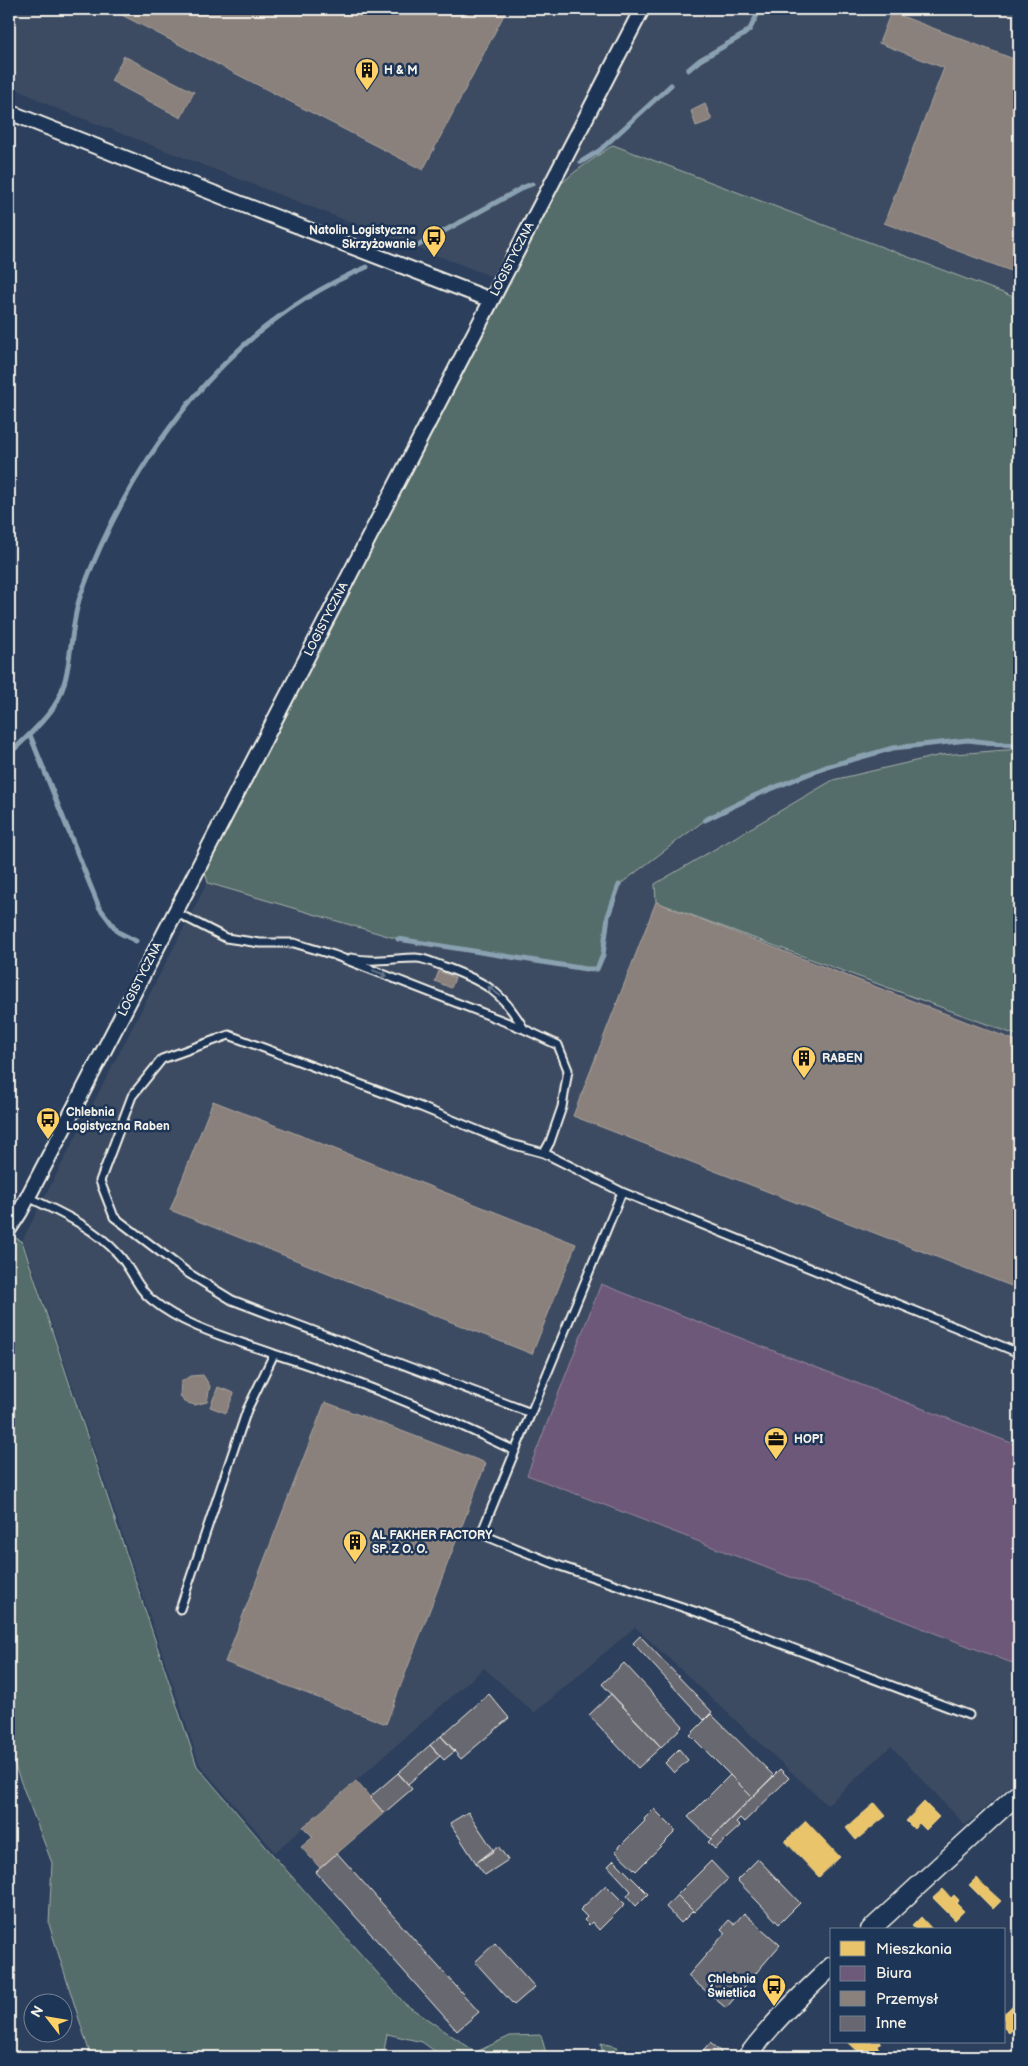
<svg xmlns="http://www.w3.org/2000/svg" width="1028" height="2066" viewBox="0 0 1028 2066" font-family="'Balsamiq Sans',sans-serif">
<rect width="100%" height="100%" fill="#2c3f5c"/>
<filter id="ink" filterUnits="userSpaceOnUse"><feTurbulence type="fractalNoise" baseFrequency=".02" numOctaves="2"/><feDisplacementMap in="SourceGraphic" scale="10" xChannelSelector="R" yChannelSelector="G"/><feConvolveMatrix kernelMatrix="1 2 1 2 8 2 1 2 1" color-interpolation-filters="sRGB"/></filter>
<g filter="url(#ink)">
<path fill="#3e4b62" d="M9,9h1010v1769l-54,47 -74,-79 -64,59 -192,-178 -101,86 -50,-45 -209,184 -75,-87 -177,-526 493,-953 -463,-179 -44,-22z"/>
<path fill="#546d6a" stroke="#a4afa9" d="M613,145l406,154v447l-51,-6 -75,8 -67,19 -70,28 -51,25 -86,65 -11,31 -5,39 -6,14h-11l-188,-30 -190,-56 -6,-23 343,-663 31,-26z
M1019,749v287l-363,-134 -1,-18 178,-104 108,-25z
M9,1235l13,6 175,525 75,88 133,150 71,48 34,-16 31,-1 6,22h-104l-21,-15 -35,-8 -4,23h-292l-42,-133 3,-61 -43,-112v-98l4,-17 -4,-25z
M601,2043l16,4 6,10h-20z"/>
<path fill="#e9c46a" stroke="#ecd290" d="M924,1802l15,15 -13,13 -7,-7 -5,6 -8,-8z
M875,1803l11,13 -30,24 -10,-12z
M806,1821l34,36 -21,20 -34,-36z
M976,1878l25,23 -8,8 -24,-24z
M943,1889l8,9 3,-3 5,5 -3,3 8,8 -9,9 -22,-22z
M921,1917l12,13h-17l-4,-4z
M1018,2000l1,1v22l-12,-12z
M1007,2011l12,12 -10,10 -5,-5v-15z
M848,2042h33l-4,4 2,2 -6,7 -2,-2 -5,4h-2z"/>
<path fill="#6d597a" stroke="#96879b" d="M601,1284l418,162v197l-7,20 -485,-188z"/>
<path fill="#8a817c" stroke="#aaa39c" d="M120,9h387l-84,161 -305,-157z
M891,12l128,49v213l-135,-51 60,-155 -65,-25z
M124,56l70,36 -13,26 -70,-37z
M705,104l7,16 -16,6 -5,-15z
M656,902l363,140v247l-446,-173z
M439,971l16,7 -4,10 -16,-7z
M213,1101l363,143 -44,110 -362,-144z
M203,1375l7,11 -3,16 -12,3 -11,-3 -4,-7 1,-13 9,-6z
M218,1387l16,6 -8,20 -16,-6z
M325,1402l161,61 -100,261 -161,-62z
M356,1781l28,32 -64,55 -19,-21 12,-10 -10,-10z"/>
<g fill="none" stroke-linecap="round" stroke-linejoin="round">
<path stroke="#8aa1b1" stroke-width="5" d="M688,70l12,-10 43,-25 7,-6 10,-20
M581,162l18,-11 72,-66
M417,246l107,-59 8,-3
M30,735l69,172 19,25 18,9
M9,754c15,-14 32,-29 44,-46 21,-30 15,-79 28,-114 51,-137 147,-270 286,-327
M705,820l51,-25 70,-28 67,-19 75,-8 51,6
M398,939l188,30h11l6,-14 5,-39 11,-31"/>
</g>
<path fill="#686771" stroke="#f4f1e8" d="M640,1636l72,76 -8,8 -71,-77z
M624,1663l59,63 -22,21 -59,-63z
M489,1694l20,24 -48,41 -20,-23z
M611,1694l50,53 -23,21 -49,-53z
M711,1714l63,62 -22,21 -62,-62z
M441,1736l14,15 -11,9 -14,-15z
M430,1745l10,11 -32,28 -10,-11z
M679,1749l9,11 -14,13 -9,-10z
M780,1769l9,9 -45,44 -4,-4 -4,4 4,4 -25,23 -7,-7z
M398,1773l14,16 -28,24 -14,-16z
M730,1775l22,22 -41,42 -23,-22z
M654,1809l22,22 -40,40 -21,-20 30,-30 -1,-2z
M468,1812l26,39 -18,12 -26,-40z
M498,1846l10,14 -23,15 -9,-12z
M337,1853l142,159 -22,19 -141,-159z
M758,1859l42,44 -21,21 -42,-44z
M614,1860l34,34 -12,12 -9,-10 4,-5 -23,-25z
M711,1861l17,18 -34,33 -17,-17z
M606,1885l19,19 -26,26 -7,-8 -3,3 -5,-5 3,-3 -7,-7z
M677,1895l16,16 -12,12 -15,-16z
M744,1913l36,32 -54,63 -38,-32 37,-43 -4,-4 8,-9 5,4z
M495,1943l40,44 -21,18 -39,-43z
M710,2043l11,9 -4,5h-12l-4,-3z"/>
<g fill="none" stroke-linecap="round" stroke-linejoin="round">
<g stroke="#f4f1e8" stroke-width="11">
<path id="service" d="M175,912l51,26 34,5h34l40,12 190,74 34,16 10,25 -6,37 -12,35 -6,11 -33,-9 -90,-37 -192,-72 -67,24 -30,37 -32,85 14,36 74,56 44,27 299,113 -16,38
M351,958c21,5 43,0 65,0 9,0 20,6 29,9 40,15 57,24 79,62
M622,1192l397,161
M28,1197c31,15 66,30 90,57 13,13 19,35 34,46 34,28 81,39 122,54l-27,56 -67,199
M274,1354c83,26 163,59 241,97l-34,83 79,32 137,46 272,103
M531,1413l91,-221 -78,-39"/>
</g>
<g stroke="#f4f1e8" stroke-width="18">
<path id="minor" d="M9,112l222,88 260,100
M9,1229l11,-17 35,-67 587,-1136"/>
</g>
<g stroke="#f4f1e8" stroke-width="21">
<path id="tertiary" d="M870,1930l149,-137
M747,2057c25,-34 54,-62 85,-91"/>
</g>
<use href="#service" stroke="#1d3557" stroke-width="7"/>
<use href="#minor" stroke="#1d3557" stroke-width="14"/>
<use href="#tertiary" stroke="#1d3557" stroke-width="18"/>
</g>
<defs><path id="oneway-shaft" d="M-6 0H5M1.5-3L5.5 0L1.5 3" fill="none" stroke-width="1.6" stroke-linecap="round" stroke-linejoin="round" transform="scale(1.25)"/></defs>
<g stroke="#68778a">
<use href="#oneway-shaft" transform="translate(380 973) rotate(21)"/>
<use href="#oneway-shaft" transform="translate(494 991) rotate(-142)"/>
</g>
</g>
<defs>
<g id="building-pin" transform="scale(1.25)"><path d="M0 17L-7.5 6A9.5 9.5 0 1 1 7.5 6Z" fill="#ffd166" stroke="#1d3557"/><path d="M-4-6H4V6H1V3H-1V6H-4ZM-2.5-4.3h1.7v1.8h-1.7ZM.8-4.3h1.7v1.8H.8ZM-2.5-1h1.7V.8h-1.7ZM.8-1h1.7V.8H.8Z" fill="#111"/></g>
<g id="bus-pin" transform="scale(1.25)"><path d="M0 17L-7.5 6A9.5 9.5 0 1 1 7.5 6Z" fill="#ffd166" stroke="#1d3557"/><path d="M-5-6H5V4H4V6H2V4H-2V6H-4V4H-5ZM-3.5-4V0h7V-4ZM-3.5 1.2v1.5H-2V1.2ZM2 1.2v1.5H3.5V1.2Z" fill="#111"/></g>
<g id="office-pin" transform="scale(1.25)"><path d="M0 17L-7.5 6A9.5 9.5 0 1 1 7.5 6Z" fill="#ffd166" stroke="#1d3557"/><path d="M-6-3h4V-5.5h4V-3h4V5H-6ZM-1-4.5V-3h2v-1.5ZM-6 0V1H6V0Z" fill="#111"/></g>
</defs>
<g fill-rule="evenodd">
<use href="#building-pin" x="367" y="70"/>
<use href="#bus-pin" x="434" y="237"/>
<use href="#building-pin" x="804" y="1058"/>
<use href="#bus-pin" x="48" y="1119"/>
<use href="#office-pin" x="776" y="1439"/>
<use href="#building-pin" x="355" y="1542"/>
<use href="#bus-pin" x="774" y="1986"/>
</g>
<g text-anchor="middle" stroke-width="5" stroke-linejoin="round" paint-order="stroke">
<g font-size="12" font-weight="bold" fill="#f4f1e8" stroke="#1d3557" text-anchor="start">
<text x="384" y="74">H &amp; M</text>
<text x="416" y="234" text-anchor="end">Natolin Logistyczna<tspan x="416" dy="14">Skrzyżowanie</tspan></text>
<text x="822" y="1062">RABEN</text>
<text x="66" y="1116">Chlebnia<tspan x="66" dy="14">Logistyczna Raben</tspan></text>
<text x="794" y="1443">HOPI</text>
<text x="372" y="1539">AL FAKHER FACTORY<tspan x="372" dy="14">SP. Z O. O.</tspan></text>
<text x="756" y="1983" text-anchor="end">Chlebnia<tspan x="756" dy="14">Świetlica</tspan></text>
</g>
<g font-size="12" fill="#f4f1e8" stroke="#1d3557">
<text transform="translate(512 259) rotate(-63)" y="4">LOGISTYCZNA</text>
<text transform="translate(326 619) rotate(-63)" y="4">LOGISTYCZNA</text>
<text transform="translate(140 979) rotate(-63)" y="4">LOGISTYCZNA</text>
</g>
</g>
<rect width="1028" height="2066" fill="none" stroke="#1d3557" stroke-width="30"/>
<rect x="15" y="15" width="998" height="2036" fill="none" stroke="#f4f1e8" stroke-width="2" filter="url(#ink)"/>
<rect x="830" y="1928" width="175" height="115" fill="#1d3557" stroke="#738091"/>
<rect x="840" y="1941" width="25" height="15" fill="#e9c46a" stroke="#738091"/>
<text x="876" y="1954" font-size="15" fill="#f4f1e8">Mieszkania</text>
<rect x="840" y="1966" width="25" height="15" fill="#6d597a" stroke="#738091"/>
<text x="876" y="1978" font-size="15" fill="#f4f1e8">Biura</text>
<rect x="840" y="1991" width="25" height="15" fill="#8a817c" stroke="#738091"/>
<text x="876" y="2004" font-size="15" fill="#f4f1e8">Przemysł</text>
<rect x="840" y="2016" width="25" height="15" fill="#686771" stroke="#738091"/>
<text x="876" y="2028" font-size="15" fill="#f4f1e8">Inne</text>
<g transform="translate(48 2018) rotate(301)"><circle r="24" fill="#1d3557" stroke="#738091"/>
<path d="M0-4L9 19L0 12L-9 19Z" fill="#ffd166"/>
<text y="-8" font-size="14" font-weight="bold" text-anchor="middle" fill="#f4f1e8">N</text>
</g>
</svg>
